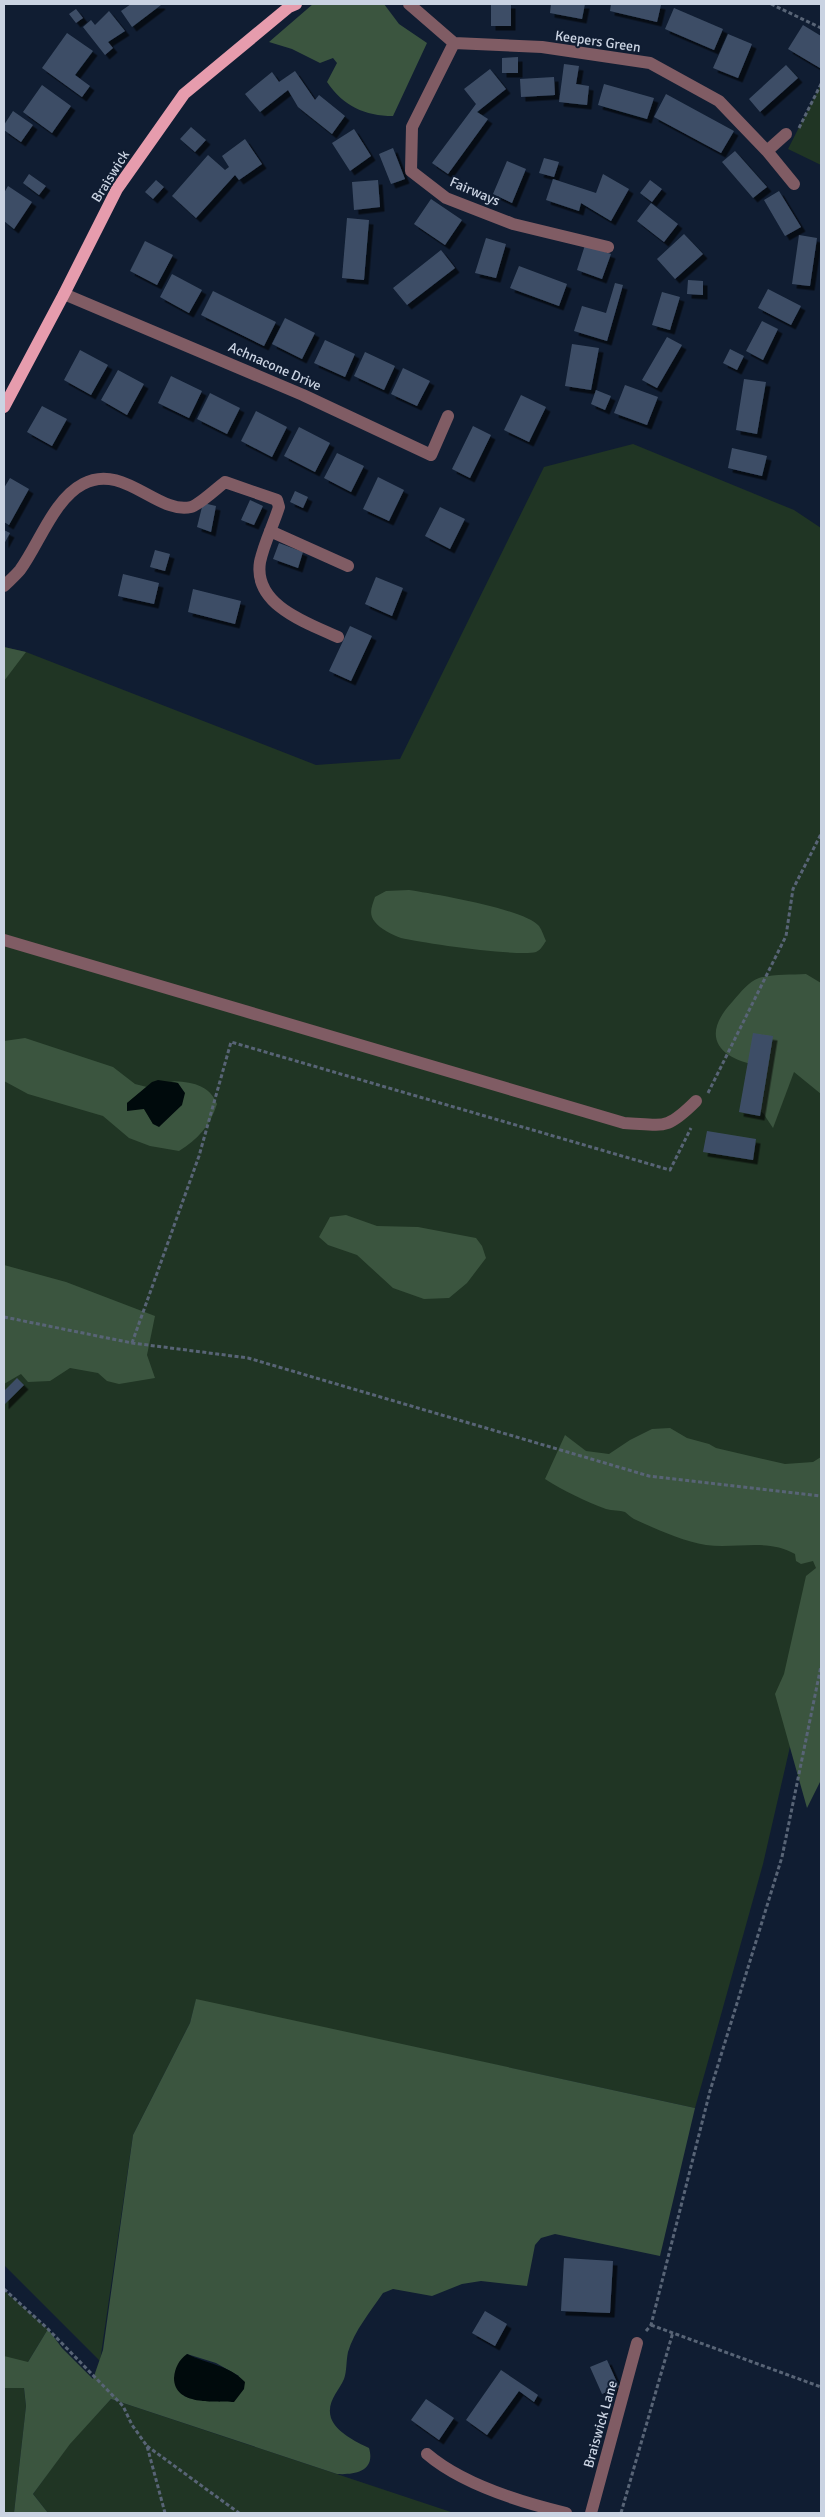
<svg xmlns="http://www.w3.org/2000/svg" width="825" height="2517" viewBox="0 0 825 2517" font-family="Signika,sans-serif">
<defs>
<filter id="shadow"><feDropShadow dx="4.5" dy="4.5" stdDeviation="0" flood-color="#0009"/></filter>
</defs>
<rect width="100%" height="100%" fill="#101d32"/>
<path fill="#203524" d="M821,84v81l-33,-16z
M633,444l161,66 27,18v1084l-58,252 -68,244 -499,-108 -6,23 -57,112 -33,226 -96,-96v-1618l22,5 290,113 84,-6 144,-292z
M4,2290l44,39 -26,43 4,34 -12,107h-10z
M111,2399l343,114h-406l-15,-19 36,-50z"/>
<path fill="#3b553f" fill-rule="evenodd" d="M313,4h71l15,20 28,19 -34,73c-28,0 -50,-10 -66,-34l10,-19 -4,-5 -13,5 -28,-14 -23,-7z
M4,647l22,5 -22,29z
M409,890c26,4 115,19 130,36 3,4 5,11 7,15 -3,4 -5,9 -10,11 -17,5 -114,-9 -135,-14 -8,-3 -21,-9 -26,-16 -7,-8 -3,-16 0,-25l11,-6z
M806,974l15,9v111l-27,-22 -21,56 -10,-15 -8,-5 6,-42c-42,-7 -62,-29 -28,-65 8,-9 15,-19 26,-23 14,-4 32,-3 47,-4z
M25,1038l88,29 22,17 12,3 -20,16 17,6 9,15 29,-19 -4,-22 -7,-2c20,1 38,3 46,23 -7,22 -19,35 -38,47l-29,-5 -21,-8 -26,-22 -75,-22 -24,-13v-40z
M346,1215l31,11 41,1 58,11 6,8 4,12 -19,25 -18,15 -25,1 -31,-11 -36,-33 -29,-10 -9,-8 11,-20z
M4,1265l62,17 89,34 -8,39 8,23 -36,6 -12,-3 -9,-8 -28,-5 -20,13 -22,1 -7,-8 -17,10z
M670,1428l17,10 22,6 7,4 69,16 28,-2 8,-5v323l-14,28 -32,-114 9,-20 22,-98 10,-8 -3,-7 -12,3 -5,-3 -1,-7c-27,-16 -59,-5 -89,-9 -24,-4 -50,-16 -72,-26 -4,-2 -6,-5 -9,-7 -5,-2 -13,-1 -19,-3 -21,-8 -42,-18 -61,-30l20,-44 21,16 23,3 21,-14 22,-11z
M196,1999l499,109 -35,148 -105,-22 -14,4 -6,7 -8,41 -46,-5 -19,3 -30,12 -39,-7 -10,4c-12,18 -29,38 -35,59 -2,9 -1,19 -4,27 -5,12 -18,23 -13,39 5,14 25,24 38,30 7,24 -15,27 -32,26l-226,-75 -41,45 -37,50 15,19h-34l12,-107 -2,-18h-20v-32l24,6 20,-33 14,19 31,31 10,-29 30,-215 57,-112zM187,2354l29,9 23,13 -41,24 -14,-4z"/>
<path fill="#000a0c" d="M158,1080l20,3 7,10 -3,12 -23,22 -6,-3 -9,-15 -17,2v-8l25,-21z
M187,2354c20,10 42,11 58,28l-1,7 -10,13c-19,-1 -60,4 -60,-24 1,-11 5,-18 13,-24z"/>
<path fill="#3e4e66" filter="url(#shadow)" d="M131,4h29l1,1 -29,22 -11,-16z
M491,4h20v22h-20z
M551,4h34l-3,15 -32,-6z
M611,4h45l5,1 -4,17 -47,-11z
M674,8l49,21 -9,21 -49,-21z
M76,9l7,9 -7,5 -7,-9z
M109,11l16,20 -17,11 5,6 -8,7 -22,-28 8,-7 4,5z
M803,25l18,11 -1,32 -32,-19z
M67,33l26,18 -18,24 15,11 -8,11 -40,-29z
M728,34l24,10 -14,34 -25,-10z
M518,57v16h-16v-15z
M564,64l15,2 -3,18 13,2 -2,19 -28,-3z
M786,65l12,13 -38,34 -11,-13z
M490,69l16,20 -29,23 11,7 -40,55 -16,-11 44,-59 -12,-15z
M295,71l20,29 4,-5 26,21 -13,18 -34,-27 -10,-17 -28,22 -15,-18 27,-22 7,10z
M554,77l1,18 -34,2 -1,-18z
M604,84l50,14 -7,21 -49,-14z
M42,85l29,21 -19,27 -29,-21z
M666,94l68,37 -13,22 -67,-36z
M13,111l20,14 -12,17 -17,-12v-5z
M191,127l15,13 -11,12 -15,-13z
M354,129l17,27 -21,15 -18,-28z
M245,139l17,25 -23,16 -4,-5 -39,43 -24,-22 36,-41 17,15 4,-3 -7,-11z
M393,148l12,31 -14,5 -12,-30z
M735,151l32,36 -14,11 -31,-36z
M544,158l15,4 -5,15 -15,-4z
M507,161l19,8 -14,34 -19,-9z
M29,174l17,12 -7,9 -16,-12z
M603,174l26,15 -18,32 -30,-18 -2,8 -33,-11 7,-21 43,14z
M156,180l8,7 -11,12 -8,-7z
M378,180l2,27 -26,3 -2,-28z
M650,180l12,9 -10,13 -12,-9z
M8,186l24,16 -18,27 -10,-8v-28z
M779,191l22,36 -16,9 -21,-36z
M431,199l31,21 -17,25 -31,-21z
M651,203l27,21 -14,18 -27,-21z
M347,218l22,2 -5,60 -22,-2z
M684,234l19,20 -28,25 -18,-20z
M799,235l18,3 -7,48 -18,-2z
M486,238l20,6 -10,34 -21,-5z
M145,241l28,14 -16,30 -27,-14z
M585,245l26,9 -9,25 -25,-9z
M441,250l14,18 -48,37 -14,-17z
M519,266l48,18 -8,22 -49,-18z
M172,274l30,16 -13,23 -29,-16z
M688,280l15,1v14l-16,-1z
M615,283l8,2 -16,56 -33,-10 8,-25 24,7z
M768,289l33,17 -10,19 -33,-17z
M213,291l63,31 -12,24 -63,-31z
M662,292l18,5 -10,33 -18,-5z
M285,318l30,15 -13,26 -30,-15z
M762,321l16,8 -15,31 -17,-9z
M667,337l15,8 -25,43 -15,-8z
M325,340l30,14 -10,23 -31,-14z
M572,344l27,4 -8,42 -26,-4z
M730,349l14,7 -7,14 -14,-7z
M80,350l28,15 -17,30 -27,-15z
M365,352l30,14 -11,24 -30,-14z
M403,368l27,13 -13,25 -26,-12z
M118,370l26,14 -17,31 -26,-15z
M171,376l31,15 -13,27 -31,-15z
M744,379l22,3 -9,52 -21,-4z
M625,385l33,12 -11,28 -33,-12z
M596,390l15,6 -6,14 -14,-6z
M210,393l30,15 -13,26 -30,-15z
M521,395l25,12 -17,35 -25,-12z
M42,406l25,13 -15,27 -25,-14z
M256,411l31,16 -15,30 -31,-16z
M473,426l18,9 -21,43 -18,-9z
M299,427l31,16 -15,29 -31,-16z
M732,448l35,8 -5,20 -34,-8z
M337,453l27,13 -13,26 -27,-14z
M378,477l26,13 -15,31 -26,-12z
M10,478l19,11 -20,36 -5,-3v-34z
M295,491l13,6 -5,11 -13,-6z
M250,500l13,6 -9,19 -13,-5z
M203,503l13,3 -5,26 -14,-5z
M440,507l25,12 -15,30 -25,-13z
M4,530l6,3 -6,11z
M279,543l24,9 -5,16 -25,-9z
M155,550l15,4 -5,17 -15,-4z
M123,574l36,9 -5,21 -36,-8z
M376,577l27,11 -11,28 -27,-12z
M193,589l48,12 -6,23 -47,-12z
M350,626l22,10 -21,45 -22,-10z
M753,1033l20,3 -13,80 -21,-4z
M707,1131l49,8 -3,21 -50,-8z
M17,1378l7,7 -20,20v-14z
M564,2258l49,3 -3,52 -49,-2z
M485,2311l22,13 -12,22 -23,-13z
M607,2360l12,27 -17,7 -12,-27z
M501,2370l37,25 -4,7 -15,-11 -32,44 -21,-15z
M426,2399l28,19 -15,22 -28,-20z"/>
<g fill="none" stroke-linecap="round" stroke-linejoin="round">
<path stroke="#586476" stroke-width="3" stroke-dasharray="4 2.5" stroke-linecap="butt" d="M771,4l50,24
M799,128l22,-44
M708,1093l78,-157 7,-47 28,-55
M4,1317l128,26 116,15 401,118 172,20
M132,1343l67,-187 32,-114 439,128 21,-42
M4,2289l44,40 75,77 9,19 15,21 18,67
M651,2325l170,62
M646,2331l5,-6 59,-234 72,-234 39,-191
M147,2446l92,67
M621,2513l52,-181"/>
<path stroke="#805c64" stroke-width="12" d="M409,4l45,39 88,4 108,16 69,38 48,50 27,33
M454,43l-42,84 -1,44 35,27 67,26 95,23
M767,151l19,-17
M64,294l239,101 128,60 17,-39
M270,531l78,35
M4,586c5,-5 11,-10 16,-16 19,-26 34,-71 63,-86 40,-22 75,31 108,23 8,-2 26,-19 34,-25l52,18 2,7c-6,19 -15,36 -19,55 -7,43 47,61 78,75
M4,940l620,183c40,2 42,8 72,-22
M427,2454c35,30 93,48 139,59
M591,2513l46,-170"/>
<path stroke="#e69cad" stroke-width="12" d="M4,407l60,-113 53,-105 67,-95 105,-87 7,-3"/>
</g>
<g text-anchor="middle" stroke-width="4" stroke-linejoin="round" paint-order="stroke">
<g font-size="14" fill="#cad3e2" stroke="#101d32">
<text transform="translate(598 41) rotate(8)" y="5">Keepers Green</text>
<text transform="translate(110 176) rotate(-58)" y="5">Braiswick</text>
<text transform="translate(475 191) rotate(23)" y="5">Fairways</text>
<text transform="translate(275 366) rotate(24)" y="5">Achnacone Drive</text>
<text transform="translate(600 2424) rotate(-74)" y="5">Braiswick Lane</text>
</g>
</g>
<rect width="825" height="2517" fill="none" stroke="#cad3e2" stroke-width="10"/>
</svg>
